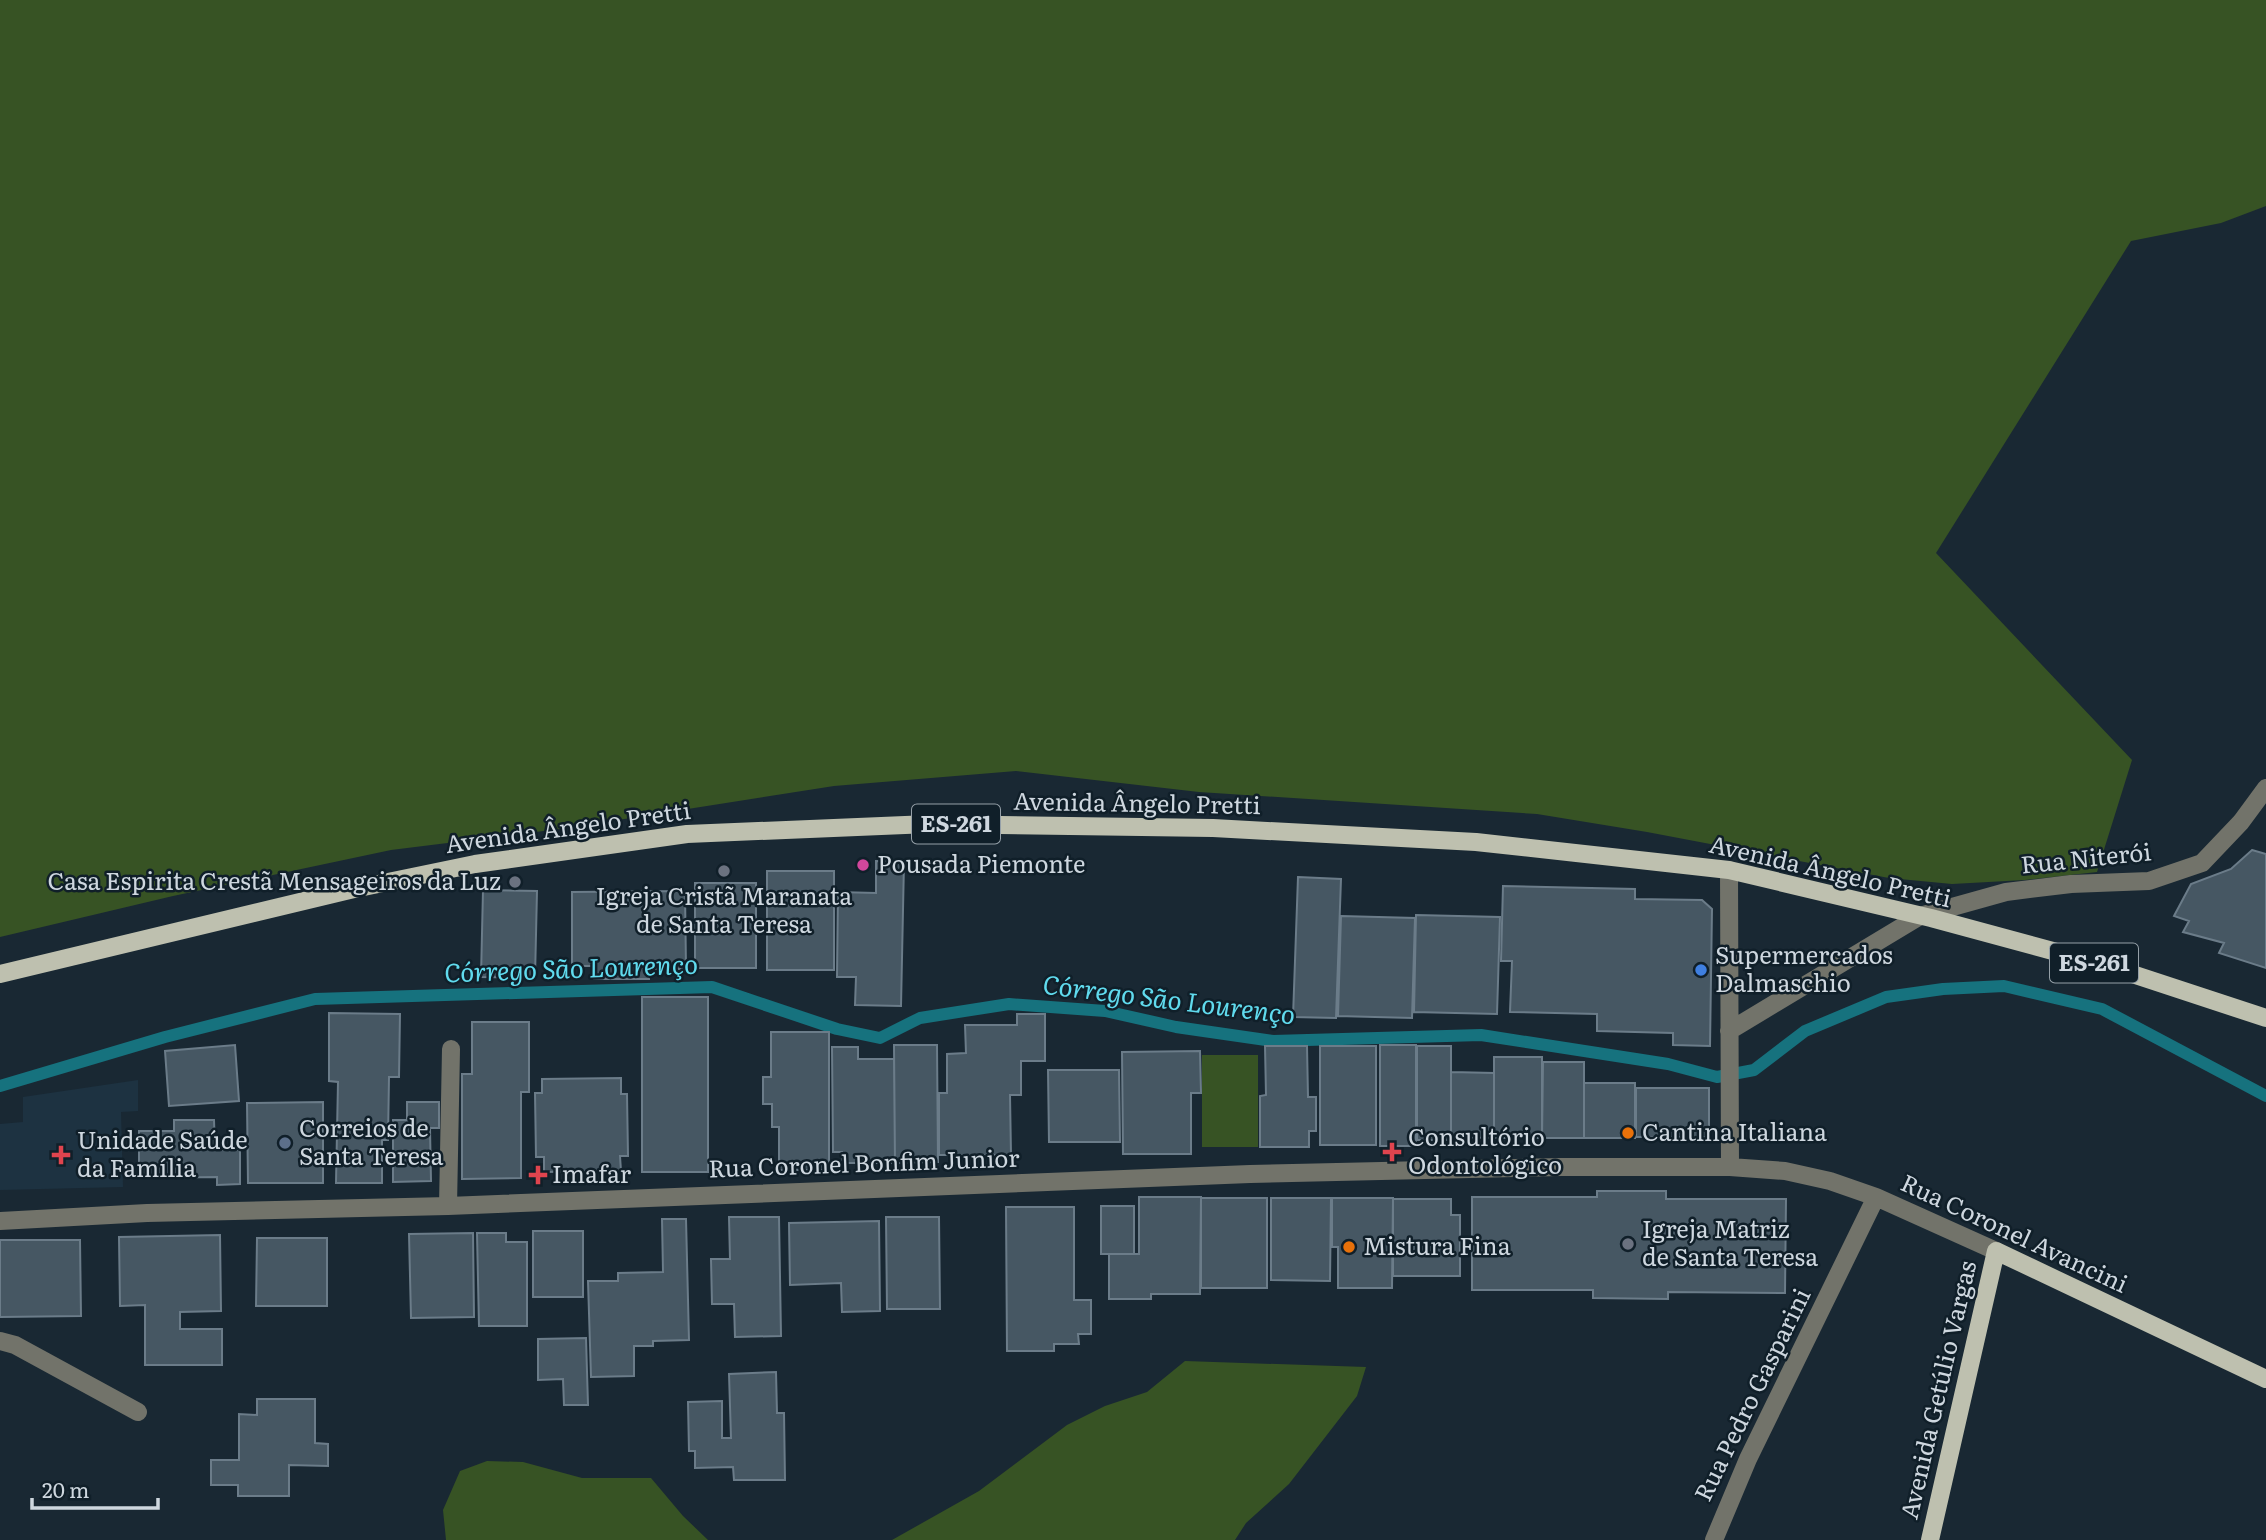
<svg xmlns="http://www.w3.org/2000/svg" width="2266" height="1540" viewBox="0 0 2266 1540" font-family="Literata,serif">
<rect width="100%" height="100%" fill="#192833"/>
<path fill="#1d3241" d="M138,1080v31l-17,1 2,75 -123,3v-66l23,-2v-25z"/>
<path fill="#375324" d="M0,0h2266v206l-45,17 -90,18 -195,312 196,207 -35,112 -72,8 -73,4 -63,-6 -242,-46 -110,-18 -338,-22 -183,-21 -182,15 -267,42 -176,22 -218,46 -173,41z
M1202,1055h56v92h-56z
M1185,1361l181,6 -9,29 -68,88 -43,39 -11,17h-343l87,-49 88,-66 38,-19 42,-14z
M487,1461l36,1 59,16h69l32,38 25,24h-262l-3,-30 17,-39z"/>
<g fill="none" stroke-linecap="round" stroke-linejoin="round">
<path stroke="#16727e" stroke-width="12" d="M0,1086l165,-49 150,-38 397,-12 125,42 43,9 40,-20 89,-14 96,7 71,16 97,14 208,-6 187,29 49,13 37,-7 51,-39 81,-34 57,-8 61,-3 98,23 164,87"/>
</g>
<path fill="#465763" stroke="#6b7c89" stroke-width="2" d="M2252,850l14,4v114l-47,-15 5,-10 -41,-11 6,-11 -15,-5 17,-32 40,-15z
M876,861l28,1 -3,144 -46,-1 1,-28h-19l1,-85 38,1z
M767,871h67v99h-67z
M1298,877l43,2 -5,139 -43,-1z
M695,883h61v85h-61z
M1503,886l132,3v10l67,1 10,9 -2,137 -37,-1v-12l-76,-2v-17l-87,-2 2,-51h-11z
M483,890l54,1 -2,87 -54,-1z
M685,891l1,78h-37v10h-55v-13h-22v-74z
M1416,915l84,2 -3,97 -83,-2z
M1341,916l74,2 -3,100 -74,-2z
M642,997h66v175h-66z
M329,1013l71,1 -1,63h-10l-1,63h-6v43h-46l2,-101 -9,-1z
M1017,1014h28v47h-24v34h-11l1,60h-72v-62h8v-39l19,-1 -1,-28h52z
M472,1022h57v70h-8v86l-59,1v-105h10z
M771,1032h58v138h-50v-43h-7v-23h-9v-27h8z
M235,1045l4,56 -70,5 -4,-55z
M894,1045h43l1,117 -43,1z
M1380,1045h36v101h-36z
M1265,1046h42l1,51h8v34h-7v16h-49v-51l6,-1z
M1320,1046h56v99h-56z
M1417,1046h34v94h-34z
M832,1047h26v12h36l1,104h-53v-11h-9z
M1200,1051l1,42h-10v61h-68l-1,-102z
M1494,1057h48v81h-48z
M1543,1062h41v76h-42z
M1048,1070h71l1,72h-71z
M1451,1072l43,1v65l-43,-1z
M621,1078v16h6l1,62h-8l1,15 -77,1v-15h-8l-1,-64h7v-14z
M1584,1083h51v55h-51z
M1636,1088h73v49h-73z
M323,1102v81h-75l-1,-80z
M407,1102h32v26h-9l1,53 -38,1v-62h14z
M174,1120h40l1,30h25v34l-23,1v-8l-78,1v-47h35z
M1597,1191h69v8h120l-1,94 -117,-1v7l-75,-1v-8h-121v-93h125z
M1139,1197h62l-1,97h-49v5h-42v-45h30z
M1201,1198h66v90h-66z
M1271,1198h60l-1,83 -59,-1z
M1332,1198h61l-1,90h-54v-41h-6z
M1393,1199h58v16h9v61h-67z
M1101,1206h33v48h-33z
M1006,1207h68v93h17v34h-13l1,10h-25v7h-47z
M729,1217h50l2,119 -46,1 -1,-33h-22l-1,-45h19z
M886,1217h53l1,92h-53z
M662,1219h24l3,121 -36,1v5h-19v30l-43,1 -3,-96h30v-8l45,-1z
M879,1221l1,90 -38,1 -1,-29 -51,2 -1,-62z
M533,1231h50v66h-50z
M473,1233l1,84 -63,1 -2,-84z
M477,1233h29v9h21v84h-48z
M220,1235l1,76 -41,1v17h42v36h-77v-60l-25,1 -1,-69z
M257,1238h70v68h-71z
M0,1240h80l1,76 -81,1z
M586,1338l2,67h-24l-1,-26 -25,1v-41z
M776,1372l1,41h7l1,67h-51l-1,-13 -38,1v-17h-6l-1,-49 34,-1v37h9l-2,-64z
M257,1399h58v44l13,1v22l-39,-1v31h-51v-11h-27v-25h28v-46l18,1z"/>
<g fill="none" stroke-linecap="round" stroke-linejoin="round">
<path stroke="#72736a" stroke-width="18" d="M1729,870l1,297
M1729,1031l191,-115 86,-24 65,-8 78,-3 53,-18 39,-41 25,-34
M448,1206l3,-157
M0,1221l147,-8 301,-7 802,-32 312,-7h168l55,4 45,10 46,16 120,54
M0,1341l15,4 123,67
M1714,1540l34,-81 128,-262"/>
<path stroke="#bec0af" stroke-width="18" d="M0,974l354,-85 121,-25 212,-30 242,-10 284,4 263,14 253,28 202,48 177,48 158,52
M1930,1540l66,-289 270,128"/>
</g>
<circle fill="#d1479c" stroke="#101f29" stroke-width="2.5" cx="863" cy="865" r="7"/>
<g fill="#6b7280" stroke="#101f29" stroke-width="2.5">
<circle cx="724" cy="871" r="7"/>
<circle cx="515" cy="882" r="7"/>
<circle cx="1628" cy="1244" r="7"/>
</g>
<circle fill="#3f7fe0" stroke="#101f29" stroke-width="2.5" cx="1701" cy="970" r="7"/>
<g fill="#e8710a" stroke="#101f29" stroke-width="2.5">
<circle cx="1628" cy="1133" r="7"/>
<circle cx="1349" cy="1247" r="7"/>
</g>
<circle fill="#5c6f8a" stroke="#101f29" stroke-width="2.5" cx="285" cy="1143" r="7"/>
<g fill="#e0444e" stroke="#101f29" stroke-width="2.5">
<path d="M1388.5 1141.5h7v7h7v7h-7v7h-7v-7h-7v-7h7z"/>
<path d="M57.5 1144.5h7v7h7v7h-7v7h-7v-7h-7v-7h7z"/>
<path d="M534.5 1164.5h7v7h7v7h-7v7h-7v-7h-7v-7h7z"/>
</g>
<g text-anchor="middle" stroke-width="5" stroke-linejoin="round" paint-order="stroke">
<g fill="#101f29" stroke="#95a0a8" stroke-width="2">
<rect x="912" y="804.5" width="88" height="39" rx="5"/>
<rect x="2050" y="943.5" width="88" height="39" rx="5"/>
</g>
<g font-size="23" font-weight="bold" fill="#ced7df">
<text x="956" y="832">ES-261</text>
<text x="2094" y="971">ES-261</text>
</g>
<g font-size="24" fill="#ced7df" stroke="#101f29">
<text transform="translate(1137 804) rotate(1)" y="8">Avenida Ângelo Pretti</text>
<text transform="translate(568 828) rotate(-8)" y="8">Avenida Ângelo Pretti</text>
<text transform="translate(2086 859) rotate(-6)" y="8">Rua Niterói</text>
<text transform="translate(1830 872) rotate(13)" y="8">Avenida Ângelo Pretti</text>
<text transform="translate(864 1164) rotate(-2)" y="8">Rua Coronel Bonfim Junior</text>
<text transform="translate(2014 1234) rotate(25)" y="8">Rua Coronel Avancini</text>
<text transform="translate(1939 1390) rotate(-77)" y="8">Avenida Getúlio Vargas</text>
<text transform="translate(1753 1395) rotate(-64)" y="8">Rua Pedro Gasparini</text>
</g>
<g font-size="24" fill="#ced7df" stroke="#101f29" text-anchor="start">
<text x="877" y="873">Pousada Piemonte</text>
<text x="501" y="890" text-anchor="end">Casa Espirita Crestã Mensageiros da Luz</text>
<text x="724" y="905" text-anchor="middle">Igreja Cristã Maranata<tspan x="724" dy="28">de Santa Teresa</tspan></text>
<text x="1715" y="964">Supermercados<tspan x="1715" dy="28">Dalmaschio</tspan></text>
<text x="299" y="1137">Correios de<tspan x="299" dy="28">Santa Teresa</tspan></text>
<text x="1642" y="1141">Cantina Italiana</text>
<text x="1408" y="1146">Consultório<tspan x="1408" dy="28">Odontológico</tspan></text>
<text x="77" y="1149">Unidade Saúde<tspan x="77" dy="28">da Família</tspan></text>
<text x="552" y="1183">Imafar</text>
<text x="1642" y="1238">Igreja Matriz<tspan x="1642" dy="28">de Santa Teresa</tspan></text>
<text x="1363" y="1255">Mistura Fina</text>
</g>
<g font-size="26" font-style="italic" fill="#60dbee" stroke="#101f29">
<text transform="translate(571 969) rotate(-2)" y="9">Córrego São Lourenço</text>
<text transform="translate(1169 1000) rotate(7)" y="9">Córrego São Lourenço</text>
</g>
</g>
<path d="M32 1498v10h126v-10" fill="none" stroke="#ced7df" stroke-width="3.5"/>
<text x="42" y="1498" font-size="21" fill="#ced7df" stroke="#101f29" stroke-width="5" paint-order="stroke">20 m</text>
</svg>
